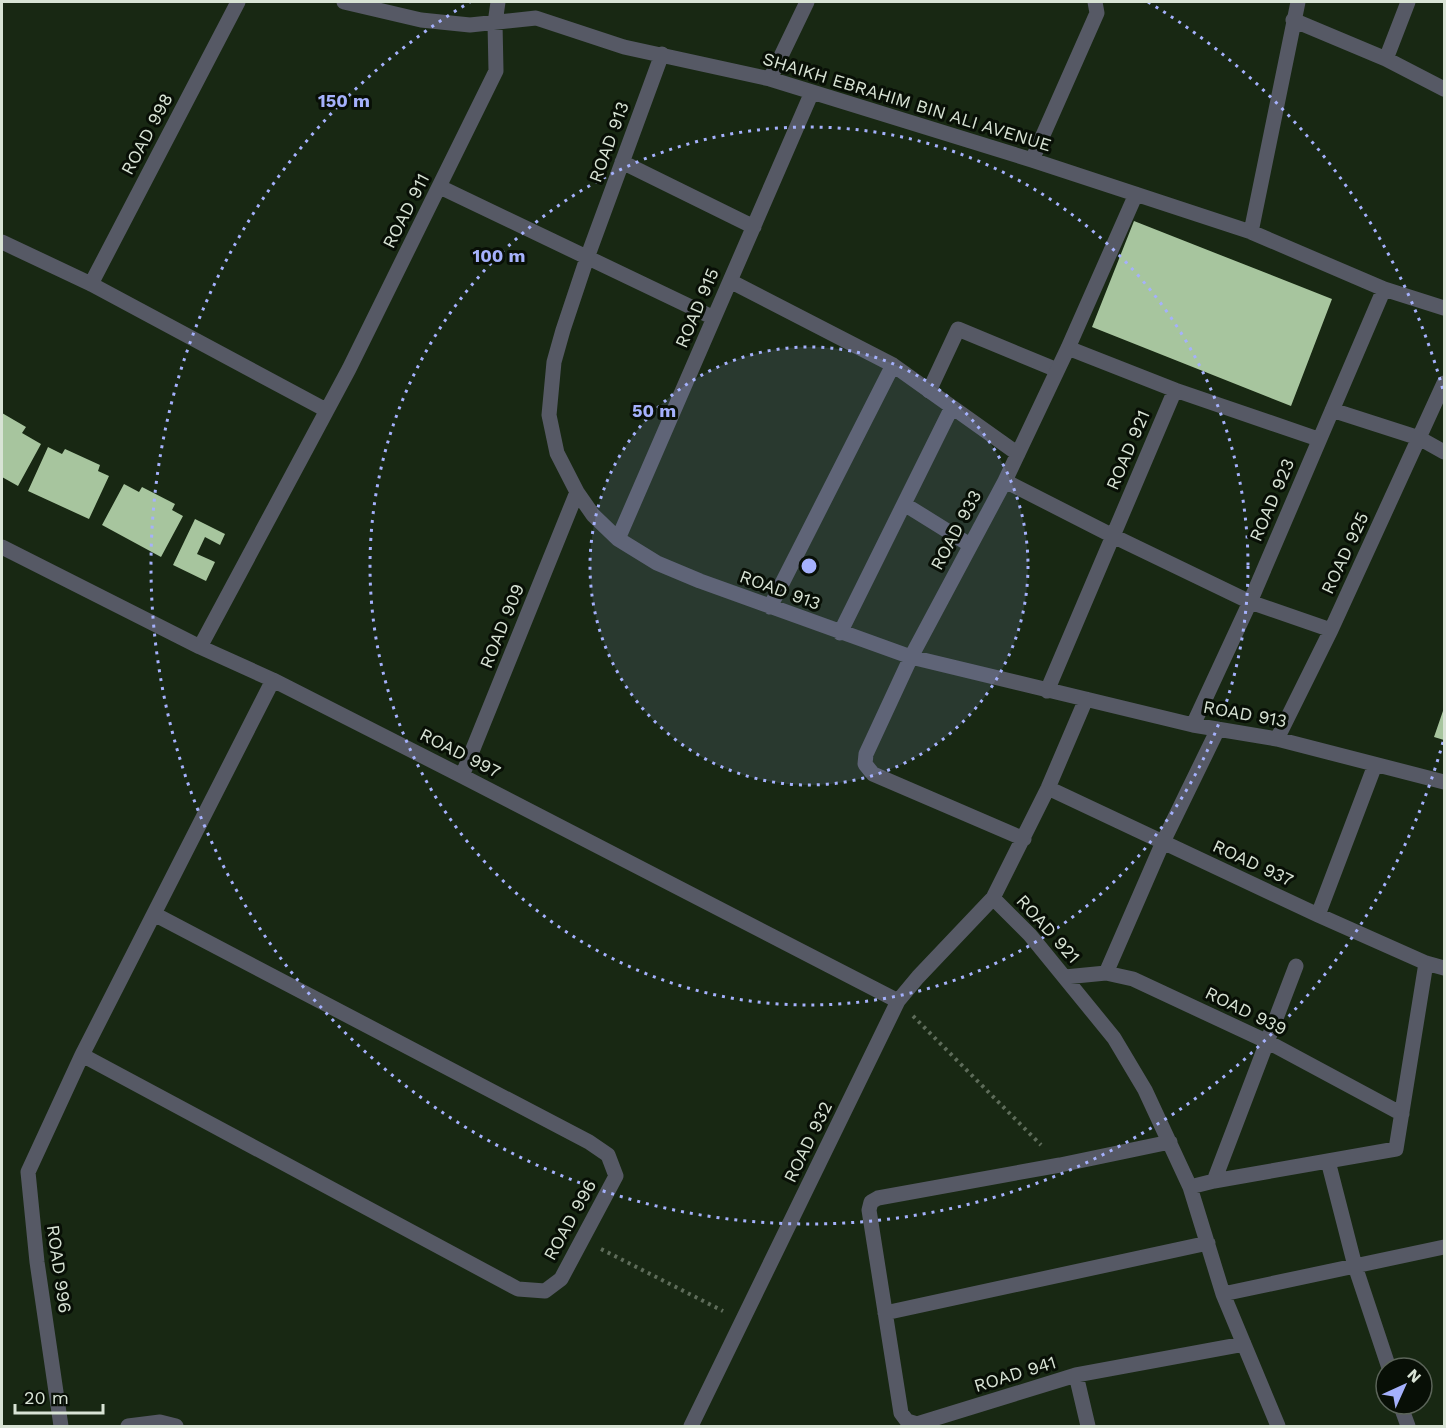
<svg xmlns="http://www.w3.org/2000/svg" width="1446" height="1428" viewBox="0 0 1446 1428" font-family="'Work Sans',sans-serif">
<rect width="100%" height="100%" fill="#182813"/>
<path fill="#a7c59e" d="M1134,221l198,78 -41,107 -199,-79z
M2,413l24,14 -4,6 19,11 -23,42 -16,-9z
M48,447l14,7 3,-5 35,16 -2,6 11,5 -20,43 -61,-28z
M124,484l15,8 3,-5 33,17 -3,6 11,6 -22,41 -59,-32z
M195,519l30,15 -5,11 -15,-8 -8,17 18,8 -9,19 -33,-16z
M1444,708v32l-10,-3z"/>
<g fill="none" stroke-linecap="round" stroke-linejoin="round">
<path stroke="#5e6c5a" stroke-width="4" stroke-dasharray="3 4.5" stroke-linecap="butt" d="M913,1016l128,129
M601,1249l122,62"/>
<path stroke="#565965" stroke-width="15" d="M929,391l29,-62 99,41"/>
<path stroke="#565965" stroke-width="15" d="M344,2l77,18 49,5 66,-7 88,29 146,32 262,81 219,72 133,57 60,19
M1293,20l93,39 58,30
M662,54l-75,204 -24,72 -9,32 -5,53 8,38 20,39 16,23 25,24 39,24 43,18 211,76 282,68 84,14 167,43
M1386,59l22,-57
M770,79l37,-77
M1032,160l65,-147 -2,-11
M622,162l132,65
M440,187l274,131
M1251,232l47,-230
M2,242l89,42 235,126
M730,281l163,84 125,89
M91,284l147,-282
M1068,348l107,42 143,49
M1332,410l87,28 25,14
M1005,481l63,-133 68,-154
M904,504l66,41
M618,539l194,-447
M2,547l198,100 73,33 189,96 436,225
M770,607l123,-242
M840,633l112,-226
M200,647l149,-278 147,-298 -1,-48 3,-21
M1047,691l128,-301
M1086,699l-38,89 -55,110 37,37 84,103 31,52 45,97 33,107 55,132
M1193,725l57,-123 134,-313
M1277,739l54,-109 113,-247
M462,776l115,-284
M1048,788l270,127 108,48 18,5
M1024,839l-151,-65 -8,-10 1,-10 45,-97 94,-176 108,55 137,66 81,28
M1318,915l57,-150
M1106,973l57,-131 55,-113
M1065,977l41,-4 27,6 135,63 134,72
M82,1055l436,234 27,2 16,-12 55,-103 -8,-21 -19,-13 -435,-228
M1170,1142l-110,23 -182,33 -7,4 -2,8 32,203 6,8 10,3 159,-49 168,-31
M1328,1161l27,105 34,102
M1214,1181l82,-215
M1190,1187l24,-6 182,-32 30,-186
M1223,1294l221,-47
M885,1313l323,-70
M1076,1375l12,51
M1400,1404l8,22
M61,1426l-24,-164 -9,-90 54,-117 191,-375
M128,1426l32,-4 16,4
M691,1426l207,-425 20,-24 75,-79"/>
</g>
<circle cx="809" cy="566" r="219" fill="#a5b1fc" fill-opacity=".12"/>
<g fill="none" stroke="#a5b1fc" stroke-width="3" stroke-dasharray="3 6">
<circle cx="809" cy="566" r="219"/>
<circle cx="809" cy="566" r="439"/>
<path d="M1443 742A658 658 0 1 1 470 2M1148 2A658 658 0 0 1 1443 390"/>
</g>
<g text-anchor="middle" stroke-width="6" stroke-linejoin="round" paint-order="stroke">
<g font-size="18" fill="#d8e3d5" stroke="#080f06">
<text transform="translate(907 102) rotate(17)" y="6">SHAIKH EBRAHIM BIN ALI AVENUE</text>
<text transform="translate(147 134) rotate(-62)" y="6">ROAD 998</text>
<text transform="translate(609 142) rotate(-70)" y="6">ROAD 913</text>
<text transform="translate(406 211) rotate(-63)" y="6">ROAD 911</text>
<text transform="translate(697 308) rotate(-67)" y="6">ROAD 915</text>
<text transform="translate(1128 450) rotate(-67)" y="6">ROAD 921</text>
<text transform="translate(1272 500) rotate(-67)" y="6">ROAD 923</text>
<text transform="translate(956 530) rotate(-62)" y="6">ROAD 933</text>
<text transform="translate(1345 553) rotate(-65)" y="6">ROAD 925</text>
<text transform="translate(780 590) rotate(20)" y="6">ROAD 913</text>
<text transform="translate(502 626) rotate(-68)" y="6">ROAD 909</text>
<text transform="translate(1245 714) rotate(10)" y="6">ROAD 913</text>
<text transform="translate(460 753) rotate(27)" y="6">ROAD 997</text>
<text transform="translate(1253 863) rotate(25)" y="6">ROAD 937</text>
<text transform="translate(1048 929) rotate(48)" y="6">ROAD 921</text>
<text transform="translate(1246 1011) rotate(26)" y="6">ROAD 939</text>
<text transform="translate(808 1142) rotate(-64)" y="6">ROAD 932</text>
<text transform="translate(570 1220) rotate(-61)" y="6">ROAD 996</text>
<text transform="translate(59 1269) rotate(82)" y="6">ROAD 996</text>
<text transform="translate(1015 1374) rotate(-17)" y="6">ROAD 941</text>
</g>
</g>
<circle cx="809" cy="566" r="9" fill="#a5b1fc" stroke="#080f06" stroke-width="3"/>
<g font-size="18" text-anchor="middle" font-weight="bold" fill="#a5b1fc" stroke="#080f06" stroke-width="6" stroke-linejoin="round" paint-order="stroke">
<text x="344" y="107">150 m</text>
<text x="499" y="262">100 m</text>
<text x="654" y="417">50 m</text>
</g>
<rect width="1446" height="1428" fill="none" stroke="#d8e3d5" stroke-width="6"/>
<g transform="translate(1404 1386) rotate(45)"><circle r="28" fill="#080f06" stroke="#5b6459" stroke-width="1.5"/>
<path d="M0-4.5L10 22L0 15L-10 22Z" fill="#a5b1fc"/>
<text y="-9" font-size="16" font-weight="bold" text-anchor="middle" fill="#d8e3d5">N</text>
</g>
<path d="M15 1404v9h88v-9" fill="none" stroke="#d8e3d5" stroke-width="3"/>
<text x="24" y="1404" font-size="18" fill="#d8e3d5" stroke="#080f06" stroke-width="4.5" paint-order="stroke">20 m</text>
</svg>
